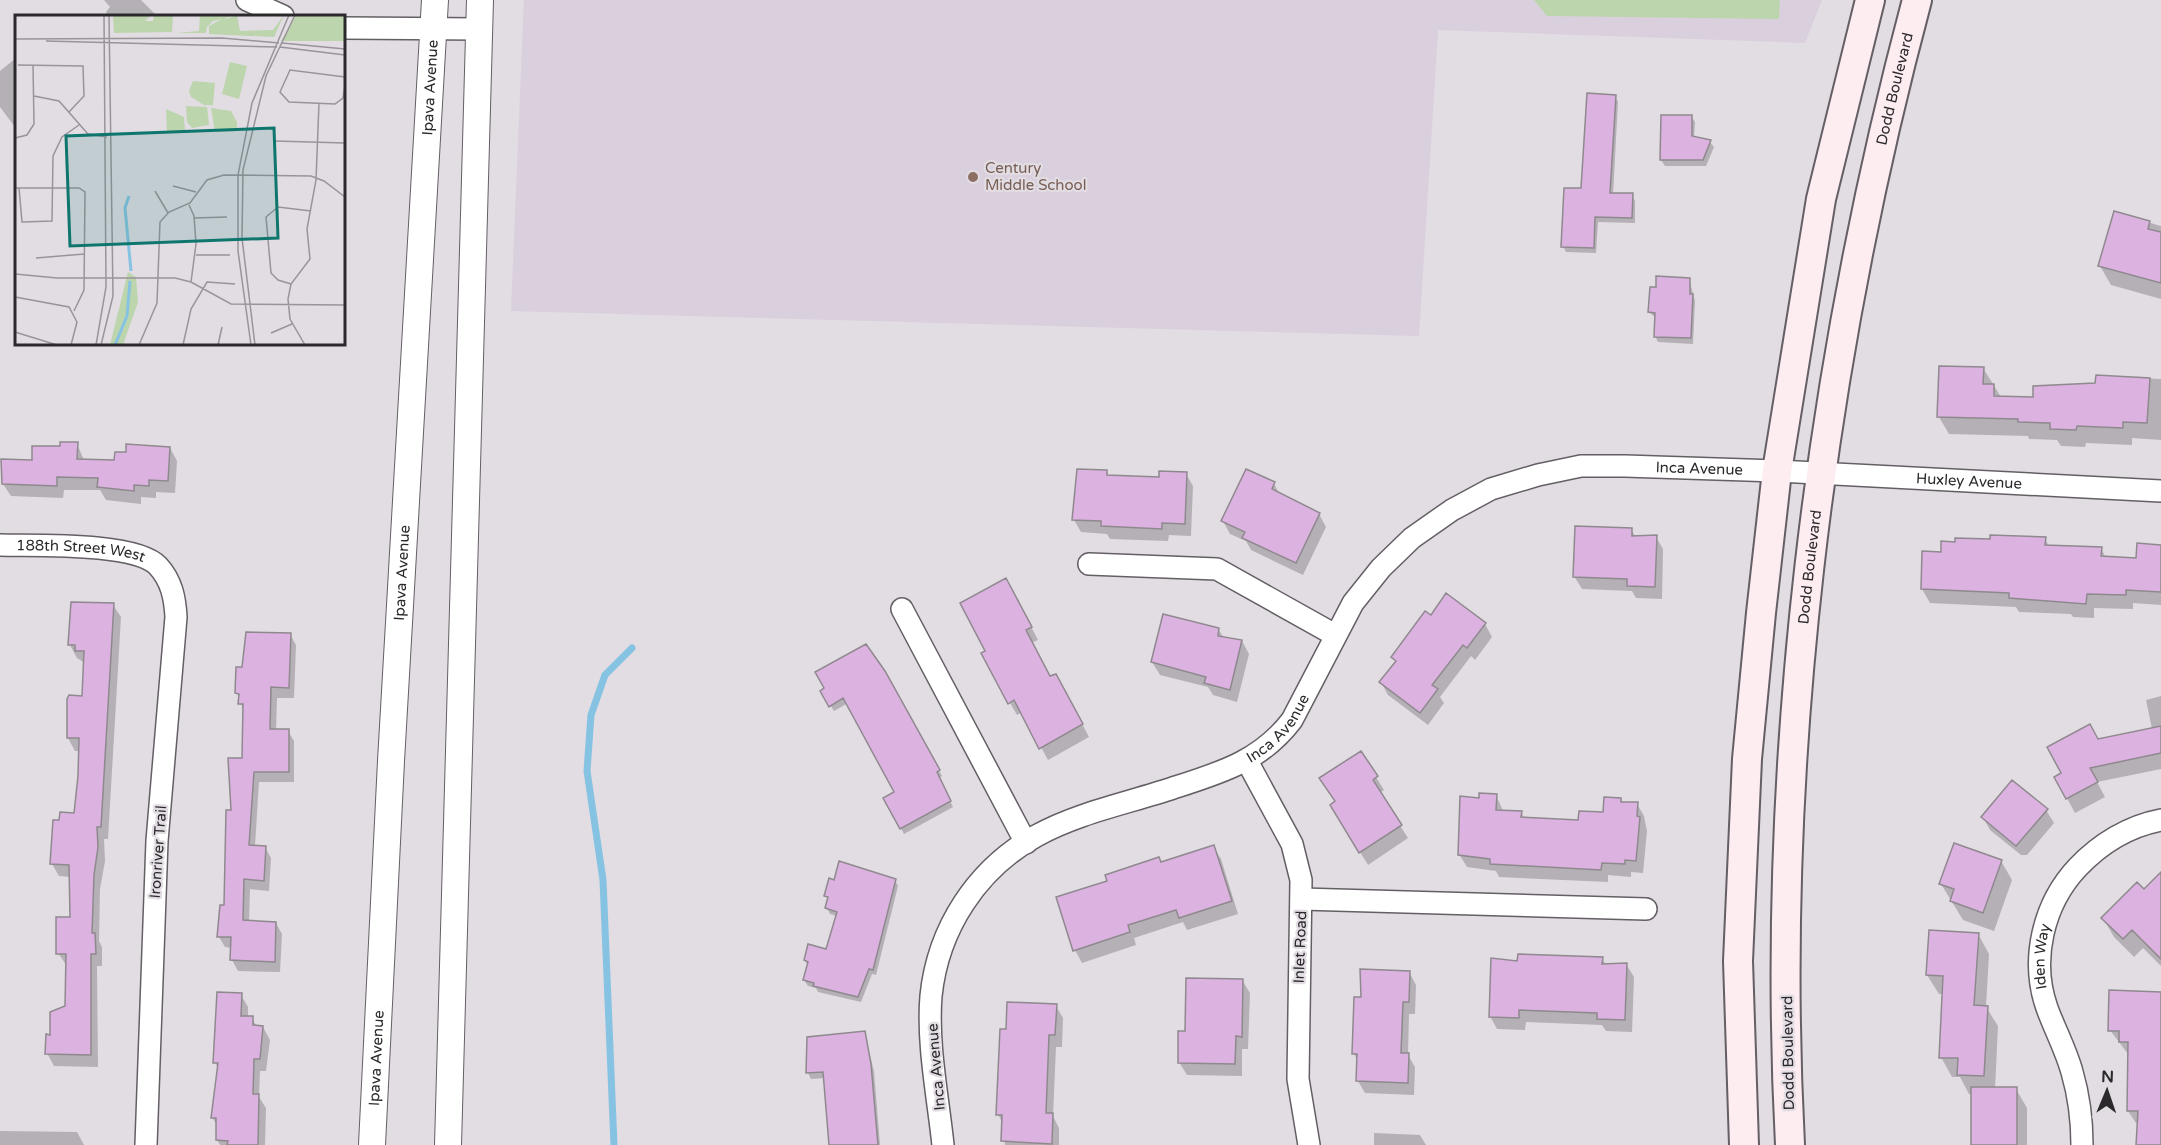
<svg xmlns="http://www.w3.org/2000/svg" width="2161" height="1145" viewBox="0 0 2161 1145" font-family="'Varela Round',sans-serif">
<rect width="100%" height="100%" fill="#e2dce3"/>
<path fill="#dacfdc" d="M524,0h1298l-17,43 -367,-13 -19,306 -908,-25z"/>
<path fill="#bcd5ad" d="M1534,0h246l-1,19 -232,-3z"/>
<path fill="#0003" d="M104,0h37l16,16h-49l-2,-4 4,-5z
M16,58v69h-1l-15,-20v-36z
M1615,96l3,6 -5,93h19l3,6v22l-37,-1 -2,31 -30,-1 -3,-6z
M1662,116h29l4,6 -1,16 16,4 4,5 -8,19h-41l-4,-6z
M2115,213l46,13v73l-50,-14 -11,-19z
M1689,279l6,22 -2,43 -35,-2 -3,-6 1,-18 -7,-6z
M1983,368l18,29 33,2 62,-14 1,-9 64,3v61l-29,-2v7l-46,-2 -1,4 -24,-1 -4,-6 -28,-1 -1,-3 -79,-2 -10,-17z
M77,444l7,16 32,1 54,-13 7,13 -2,32 -19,-1v6l-15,-1v7l-35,-4 -6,-10h-36l-1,8 -52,-2 -8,-12 30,-22 28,-14z
M1106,471l4,6 50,2 26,-5 7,12 -2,50 -22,-1 -1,6 -58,-2 -3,-5 -26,-2 -7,-12z
M1274,484l6,11 39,19 7,13 -23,48 -52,-25 -5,-9 -16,-7 -7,-13z
M1631,530l5,7h20l7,12 -1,50 -26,-1 -4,-7 -50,-2 -8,-13z
M2045,539l4,7 52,2 5,10 32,1 23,-13v59l-28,-2v6l-39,-1v10l-21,-1 -2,-3 -52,-2 -3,-5 -86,-4 -8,-14 20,-36z
M1013,592l25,48 -7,3 19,35 13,10 26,49 -41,23 -26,-48 -5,3 -7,-12 -23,-52z
M113,605l8,12 -13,222h-4l1,22 -5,28 -1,52 3,6v19h-5l1,101 -44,-1 -7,-13 4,-17 16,-29v-41l-9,-13 13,-35v-41l-12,-1 -7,-12 23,-49 6,-64h-6l-7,-13 15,-40 2,-35 -8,-5 -7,-13z
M1431,617l54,7 7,13 -17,23 -4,-4 -31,41 4,6 -16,22 -40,-30 -7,-13 15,-19 -4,-6z
M1218,629l6,9 18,3 7,13 -12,48 -24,-7 -5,-8 -48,-12 -8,-13z
M290,634l6,11 -2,53h-17l-1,33h12l6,10v41h-35l-4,64 10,1 6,11 -2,33 -19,-2 -1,33 27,1 6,11 -2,38 -42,-1 -6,-11v-12l-7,-1 -6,-10 7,-30 7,-95 11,-52v-48l-7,-19 6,-25z
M883,672l59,104 -3,2 14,29 -49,27 -19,-35 11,-7 -48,-89 -14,8 -12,-20z
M2161,696v73l-64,13 8,15 -30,16 -19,-35 42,-37 54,-12 -6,-29z
M1376,777l8,13 -5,3 29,45 -40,27 -29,-47 -3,-16z
M1496,795l7,16 18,1 4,7 55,2 24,-7 16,-15 3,4 14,1 7,12 3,15 -4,42 -12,-1v5l-23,-2v7l-109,-5 -3,-6 -29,-4 -8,-13 21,-55z
M2046,810l8,13 -27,32h-6l-31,-25 -7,-13z
M1213,847l8,12 17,55 -51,16 -4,-8 -49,16 2,7 -54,18 -7,-13 34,-68z
M2001,861l11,19 -18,51 -31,-11 -22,-36z
M2161,874v92l-18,-18 -9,9 -20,-20 -11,-19 41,-26z
M895,880l3,6 -22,89 -4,-1 -11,28 -43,-10 -2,-4 -8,-2 -4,-6 4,-14 -3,-6 22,-9 10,-35 -7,-2 -3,-6 2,-7 -3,-6 9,-14z
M1978,934l11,20 -3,53 12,19 -3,63h21l11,19v37h-55l1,-51h-4l-9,-17h-8l-11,-20 3,-63h-5l-12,-19z
M1602,958l4,7 20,-1 8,13 -2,55 -26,-1 -4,-6 -76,-3 -1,8 -28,-1 -7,-13 29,-54z
M1409,972l7,13 -1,29h-6l-1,41 7,12 -1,28 -49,-2 -7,-12v-20l-4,-7 8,-56z
M1242,980l8,13 -2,56h-6v27l-55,-1 -8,-13 7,-29z
M241,995l7,12v11h4l5,9h6l7,13 -4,31h-6l-1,26 7,11 -1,37h-45l-3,-5 1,-13 -6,-10 6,-48 -3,-7z
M2161,995v150h-23l1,-22h-3l-8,-12v-57l-18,-24z
M1056,1006l7,12 -1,29h-6l-3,69 6,12v17h-54l-2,-21 -5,-10 9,-83z
M864,1033l10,38 6,74h-50l-5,-67 -14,1 -3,-6z
M0,1131l77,1 7,13h-84z
M1374,1133l46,2 6,10h-52z"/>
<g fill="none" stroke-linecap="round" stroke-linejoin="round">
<path stroke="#86c3e2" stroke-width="7" d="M614,1145l-11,-265 -16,-109 4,-56 14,-40 27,-27"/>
</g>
<path fill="#dcb3e0" stroke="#8f898f" stroke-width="1.5" d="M1587,93l29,2 -6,98h23l-1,25 -37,-1 -1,31 -33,-1 3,-59h17z
M1661,115h31v21l19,4 -8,20h-43z
M2114,211l36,10 -2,8 13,3v51l-63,-17z
M1656,276l34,2v16h3l-2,44 -37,-1 1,-24 -7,-1 2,-25h6z
M1939,366l45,1 -1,17h11v12l39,1v-11l62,-3 1,-8 54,3 -3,45 -24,-1v6l-46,-2 -1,4 -26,-1v-6l-32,-1v-3l-81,-2z
M60,442h18l-1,17 37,1 1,-8h11v-8l44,3 -2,34 -19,-1v6l-15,-1v6l-37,-4 1,-9 -41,-1v9l-55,-2 -1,-25 31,1v-14h28z
M1077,469l30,1v5l52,2v-6l28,1 -2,52 -23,-1v6l-61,-3v-5l-29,-1z
M1246,469l29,13 -3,7 48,24 -24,50 -54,-25 3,-6 -24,-11z
M1575,526l57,2v8l25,-1 -2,52 -28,-1v-7l-54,-2z
M1990,535l56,2 -1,8 57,2 -1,9 35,2 1,-15 24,2v47l-35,-2v5l-39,-1 -1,10 -77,-6v-5l-88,-4 1,-38 19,1v-11l14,1v-4l35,1z
M1006,578l26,49 -6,3 24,46 6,-2 27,50 -44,25 -25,-49 -6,4 -27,-51 4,-2 -25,-48z
M1446,593l40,30 -19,25 -4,-3 -31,40 6,4 -18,24 -41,-31 17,-21 -5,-4 34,-46 6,4z
M71,602l43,1 -13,224h-4l1,20 -4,28 -2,58h3l1,21h-5v101l-46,-1 1,-20 4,1v-23l15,-6 1,-52h-10v-37h14l-1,-52 -19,-1 3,-44h6l1,-8 14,1 4,-37 1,-38h-12v-39l2,-4 13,1 2,-45h-9v-6h-7z
M1163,614l56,14 -1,8 24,4 -12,50 -26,-7 2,-6 -55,-15z
M246,632l45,1 -2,55 -18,-1 -1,42h19v43h-35l-5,73 17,1 -2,35 -20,-2 -1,41 33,2 -1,40 -45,-2 1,-23h-14l3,-32h4l2,-95h5l-3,-52h14l1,-54h-5l1,-10 -4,-1 1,-26h6z
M866,644l19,27 55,99 -3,2 14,29 -51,28 -17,-31 11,-6 -51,-94 -14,9 -9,-16 4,-3 -9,-16z
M2090,724l8,15 63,-13v27l-71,15 8,14 -32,17 -12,-22 7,-4 -14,-26z
M1361,751l17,25 -5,4 29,45 -43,28 -29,-48 5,-4 -16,-23z
M2012,780l36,29 -32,37 -35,-29z
M1479,793l18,1 -1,16 26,1 -1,6 57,3 1,-9 24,1 1,-15 17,1v4h17l-1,14 3,1 -4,44 -11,-1v4l-23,-1 -1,7 -111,-6v-5l-32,-4 2,-59 19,2z
M1954,843l48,17 -19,53 -33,-12 4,-12 -15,-5z
M1214,845l18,56 -53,17 -3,-8 -48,15 2,7 -57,19 -17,-54 51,-16 -2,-6 54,-18 2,5z
M839,861l57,18 -23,91 -4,-1 -11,28 -45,-11 1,-3 -11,-3 5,-18 -4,-2 4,-16 18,5 11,-37 -12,-4 3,-11 -4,-1 5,-18 5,2z
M2161,872v87l-29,-29 -9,9 -22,-21 36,-36 7,7z
M1929,930l50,3 -5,72 14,1 -4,70 -27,-1 1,-17h-19l4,-82 -17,-1z
M1518,954l85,3 -1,7 25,-1 -2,57 -28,-1v-6l-78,-3v8l-30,-1 2,-59 26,3z
M1360,969l50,2 -1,31h-6l-2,51h8l-1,30 -52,-2 1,-27h-5l2,-57h7z
M1186,978l57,1 -1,58 -6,-1 -1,28 -57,-1v-32h7z
M2109,990l52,2v153h-25l2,-34h-11l1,-69h-9v-11h-11z
M217,992l25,1 -1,23h12v9l10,1 -3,33h-6l-1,35h6l-1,51h-31l1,-4 -12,-1v-22h-5l7,-55h-5z
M1007,1002l50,2 -2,31h-6l-3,78h7l-1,31 -51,-3 1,-26h-6l4,-86h6z
M865,1031l6,33 7,81h-49l-6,-73 -17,1 1,-36z
M1971,1087h46v58h-46z"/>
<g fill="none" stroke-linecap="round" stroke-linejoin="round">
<g stroke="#645f65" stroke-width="24">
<g id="minor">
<path d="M247,0l36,16"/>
<path d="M344,28l135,1"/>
<path id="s1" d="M0,545c34,1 136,-3 158,21 14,15 17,33 18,51l-19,224 -11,304"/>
<path d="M1089,564l128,5 118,66"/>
<path d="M902,609l124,234"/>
<path d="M1247,761l45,83 9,36 -3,199 11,66"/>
<path d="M1302,899l344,10"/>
<path id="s2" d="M943,1145c-5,-48 -16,-101 -12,-149 7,-68 46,-127 105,-160 41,-23 92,-33 137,-48 47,-15 88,-27 119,-68l61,-117 28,-35 31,-30 40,-28 39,-21 47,-14 43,-9h44l152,5 384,20"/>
<path id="s3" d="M2082,1145c0,-25 -3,-49 -10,-73 -6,-22 -17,-42 -25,-64 -17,-48 -4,-104 31,-141 22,-23 51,-41 83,-47"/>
</g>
</g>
<g stroke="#645f65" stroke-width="28">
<g id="tertiary">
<path id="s4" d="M372,1145l19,-384 44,-761"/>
<path d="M448,1145l32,-1145"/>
</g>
</g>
<g stroke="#645f65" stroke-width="32">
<g id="secondary">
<path d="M1744,1145l-6,-184 9,-202 14,-146 16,-142 44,-272 49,-199"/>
<path id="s5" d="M1790,1145c-20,-378 29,-779 127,-1145"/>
</g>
</g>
<use href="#minor" stroke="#fff" stroke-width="21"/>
<use href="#tertiary" stroke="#fff" stroke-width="26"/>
<use href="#secondary" stroke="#fdecf0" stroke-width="28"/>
</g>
<circle fill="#8d6e63" stroke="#e2dce3" stroke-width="2" cx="973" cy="177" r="6"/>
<g text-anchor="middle" stroke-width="4.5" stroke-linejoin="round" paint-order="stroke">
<g font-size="15" fill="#2b292c" stroke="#e2dce3">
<text dy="5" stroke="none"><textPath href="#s4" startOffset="1059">Ipava Avenue</textPath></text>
<text dy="5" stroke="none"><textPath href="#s5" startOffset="1065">Dodd Boulevard</textPath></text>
<text dy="5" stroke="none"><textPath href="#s2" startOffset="1158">Inca Avenue</textPath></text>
<text dy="5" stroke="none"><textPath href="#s2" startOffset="1428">Huxley Avenue</textPath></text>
<text dy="5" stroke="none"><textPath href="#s1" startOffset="81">188th Street West</textPath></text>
<text dy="5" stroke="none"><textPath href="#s5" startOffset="579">Dodd Boulevard</textPath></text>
<text dy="5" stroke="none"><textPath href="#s4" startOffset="573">Ipava Avenue</textPath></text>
<text dy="5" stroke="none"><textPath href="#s2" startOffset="618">Inca Avenue</textPath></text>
<text transform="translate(158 852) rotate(-86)" y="5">Ironriver Trail</text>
<text transform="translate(1300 947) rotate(-88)" y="5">Inlet Road</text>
<text dy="5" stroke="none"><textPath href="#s3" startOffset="195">Iden Way</textPath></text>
<text transform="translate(1788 1053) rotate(-91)" y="5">Dodd Boulevard</text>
<text dy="5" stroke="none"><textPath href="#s4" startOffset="87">Ipava Avenue</textPath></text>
<text transform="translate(936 1067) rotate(-95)" y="5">Inca Avenue</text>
</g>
<g font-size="15" fill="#785e54" stroke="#e2dce3" text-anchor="start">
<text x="985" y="173">Century<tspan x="985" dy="17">Middle School</tspan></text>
</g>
</g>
<g transform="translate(15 15)">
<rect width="330" height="330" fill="#e2dce3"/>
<path d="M98,0h38l-6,6h8l1,-6h19l-1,17 -58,1zM185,0h32l-9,5 14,-5 3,16 33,-1 11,-15 -10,22 -65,-3v-8l13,-7 -9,2 -6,6 -1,6h-30l23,-2zM281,0h49v26h-64zM215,47l17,4 -8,33 -17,-5zM178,66l22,2 -2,22h-9l-13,-8 -2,-6zM171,91l21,1 2,18 -17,3 -5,-6zM196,93l20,3 6,11v9l-22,1zM151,94l18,8 1,15 -18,-1zM113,257l8,5 2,25 -15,43h-13z" fill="#bcd5ad"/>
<path fill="none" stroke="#86c3e2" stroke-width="3" d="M114,181l-4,12 6,63M100,330l12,-29 3,-35"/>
<path fill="none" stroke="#99949a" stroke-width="1.5" d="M0,24l207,-1 57,5M31,26l231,6M267,28l63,6M265,32l65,8M3,50l65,1 1,30 -15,16M330,62l-55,-7 -10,22 9,10 46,2 8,-6 2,-12M19,81l25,5 29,33 19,3M0,123l12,-3 7,-11 -1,-59M260,126l70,2M158,171l23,6M0,173h64l6,4 -1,98 -10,21M4,173l3,34 30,-1 1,-65 9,-19 17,-12M140,176l13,22M174,190l5,11 2,28 -5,38M179,203l33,-1M181,240h34M21,243l48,-4M0,259l42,4h118l16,4 40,22 114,1M276,269l-13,-4 -7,-7 -5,-56 12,-10 33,4M0,282l54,10 8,15 -6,23M0,317l42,13M256,318l21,-9M81,330l10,-58 -2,-272M86,330l12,-49 -4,-281M124,330l18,-42 3,-81 9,-10 21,-9 17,-23 17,-5 87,1 13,5 21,16M168,330l8,-36 16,-27 28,2M203,330l4,-18M236,330l-13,-94v-76l14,-72 37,-88M240,330l-13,-107 1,-68 23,-94 29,-61M290,330l-15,-26 -2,-20 3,-15 19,-25 -3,-30 9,-49 3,-77"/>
<path fill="#0f766e" fill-opacity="0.15" stroke="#0f766e" stroke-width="3" d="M259,113l4,110 -208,8 -4,-110z"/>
<rect width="330" height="330" fill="none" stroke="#2b292c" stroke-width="3"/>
</g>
<g transform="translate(2107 1091) rotate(2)" stroke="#e2dce3" stroke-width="4.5" paint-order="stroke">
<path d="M0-4.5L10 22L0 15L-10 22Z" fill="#2b292c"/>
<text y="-9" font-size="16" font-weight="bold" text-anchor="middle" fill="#2b292c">N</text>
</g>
</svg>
